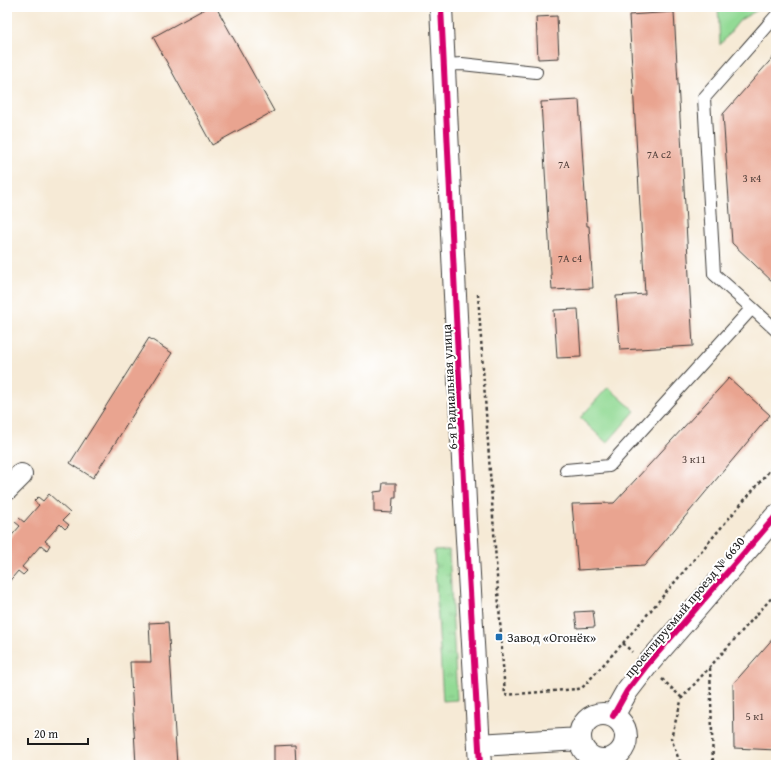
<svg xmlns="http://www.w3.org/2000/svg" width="783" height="772" viewBox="0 0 783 772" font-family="'Gentium Book Plus',serif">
<defs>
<pattern id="grass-tufts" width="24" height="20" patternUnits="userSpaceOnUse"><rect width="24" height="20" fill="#93da95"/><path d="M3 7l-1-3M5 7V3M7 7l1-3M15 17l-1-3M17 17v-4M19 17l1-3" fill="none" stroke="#7eba80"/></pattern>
</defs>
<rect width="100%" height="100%" fill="#fff"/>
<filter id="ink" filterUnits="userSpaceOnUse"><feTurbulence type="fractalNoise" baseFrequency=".025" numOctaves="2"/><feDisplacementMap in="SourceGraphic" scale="8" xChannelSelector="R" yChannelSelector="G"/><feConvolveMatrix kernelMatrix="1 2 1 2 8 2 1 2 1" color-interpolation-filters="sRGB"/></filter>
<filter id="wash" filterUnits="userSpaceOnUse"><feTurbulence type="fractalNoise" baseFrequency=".012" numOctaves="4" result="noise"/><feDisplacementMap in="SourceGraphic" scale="16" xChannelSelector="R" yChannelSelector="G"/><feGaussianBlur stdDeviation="0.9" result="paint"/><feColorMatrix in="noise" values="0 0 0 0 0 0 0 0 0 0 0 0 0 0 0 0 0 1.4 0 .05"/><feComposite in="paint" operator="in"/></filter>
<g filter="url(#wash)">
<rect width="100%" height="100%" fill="#f6ead6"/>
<path fill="url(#grass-tufts)" stroke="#587b58" d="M449,550l8,150 -14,1 -9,-150z"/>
<path fill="#93da95" stroke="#587b58" d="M718,7h45l-23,13 -20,25z
M608,387l27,24 -28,32 -27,-25z"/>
<g id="blocks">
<path fill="#e9a490" d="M208,7h8l58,104 -62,34 -59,-108z
M674,12l19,334 -73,4 -4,-54 29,-2 -16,-279z
M557,16l2,42 -21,1 -2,-42z
M776,54v231l-44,-42 -9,-129z
M579,100l8,126h2l4,62 -41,2 -11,-188z
M578,309l3,48 -24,1 -3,-48z
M149,338l23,15 -79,125 -23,-15z
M729,378l41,37 -126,151 -66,4 -6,-66 42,-1z
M383,483h13v15h-3l-1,15 -18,-1v-20l8,-1z
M49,494l21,19 -7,7 6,5 -4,4 -5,-5 -15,17 5,4 -3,5 -6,-5 -19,22 5,4 -4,4 -5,-4 -11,13v-43l13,-15 -5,-4 4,-4 5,4 15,-17 -5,-4 4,-4 5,4z
M593,611l2,16 -18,1 -2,-16z
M168,622l9,143h-41l-6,-103h21l-2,-39z
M776,635v115l-42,-2 -1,-64z
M295,745l1,20h-22v-19z"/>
</g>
</g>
<g filter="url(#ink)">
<use href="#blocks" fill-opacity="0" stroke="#3d3b38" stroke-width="1"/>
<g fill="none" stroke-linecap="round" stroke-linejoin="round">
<g stroke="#3d3b38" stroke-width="14">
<path id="lane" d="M444,65l18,-1 74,8
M752,308l-38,-34 -10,-176 72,-82
M566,470l43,-4 143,-158 24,22"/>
</g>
<g stroke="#3d3b38" stroke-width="24">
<path id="street" d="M441,7l25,515 14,243
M7,489l14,-14
M580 737a23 23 0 1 1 46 0a23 23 0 1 1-46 0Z
M613,716l14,-25 20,-26 129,-149
M479,745l101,-6"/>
</g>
<path stroke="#3d3b38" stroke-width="2.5" stroke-dasharray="3 3" stroke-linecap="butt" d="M478,294l27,401 73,-6 4,-1 41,-45 153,-180
M623,643l9,9
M710,668l3,97
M662,679l20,19
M542,764l36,-2 6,3
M686,765l-7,-5 -8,-22 11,-40 94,-105"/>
<use href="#lane" stroke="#fff" stroke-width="12"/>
<use href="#street" stroke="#fff" stroke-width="22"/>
<g stroke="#fff" stroke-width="8">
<path id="cycleway" d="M441,7l25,515 14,243
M613,716l14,-25 20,-26 129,-149"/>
</g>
<use href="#cycleway" stroke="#d6006c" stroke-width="6"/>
</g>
</g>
<rect fill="#1f6fb2" stroke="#fff" stroke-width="1.5" x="495" y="633" width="8" height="8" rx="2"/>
<g text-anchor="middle" stroke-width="4" stroke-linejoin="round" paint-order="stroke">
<g font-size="11" fill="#4f3e39">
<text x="659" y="158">7А с2</text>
<text x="564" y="168">7А</text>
<text x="752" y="182">3 к4</text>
<text x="570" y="262">7А с4</text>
<text x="694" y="463">3 к11</text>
<text x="755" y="720">5 к1</text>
</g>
<g font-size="13" fill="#1c1c1c" stroke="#fff">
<text transform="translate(449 387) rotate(-93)" y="5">6-я Радиальная улица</text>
<text transform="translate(684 607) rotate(-50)" y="5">проектируемый проезд № 6630</text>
</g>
<g font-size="13" fill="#1c1c1c" stroke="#fff" text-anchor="start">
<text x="507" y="642">Завод «Огонёк»</text>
</g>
</g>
<rect width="783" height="772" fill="none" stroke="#fff" stroke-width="24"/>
<path d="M28 738v6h60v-6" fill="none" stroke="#1c1c1c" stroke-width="2"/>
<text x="34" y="738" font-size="12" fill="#1c1c1c" stroke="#ffffff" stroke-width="3" paint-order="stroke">20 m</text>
</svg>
